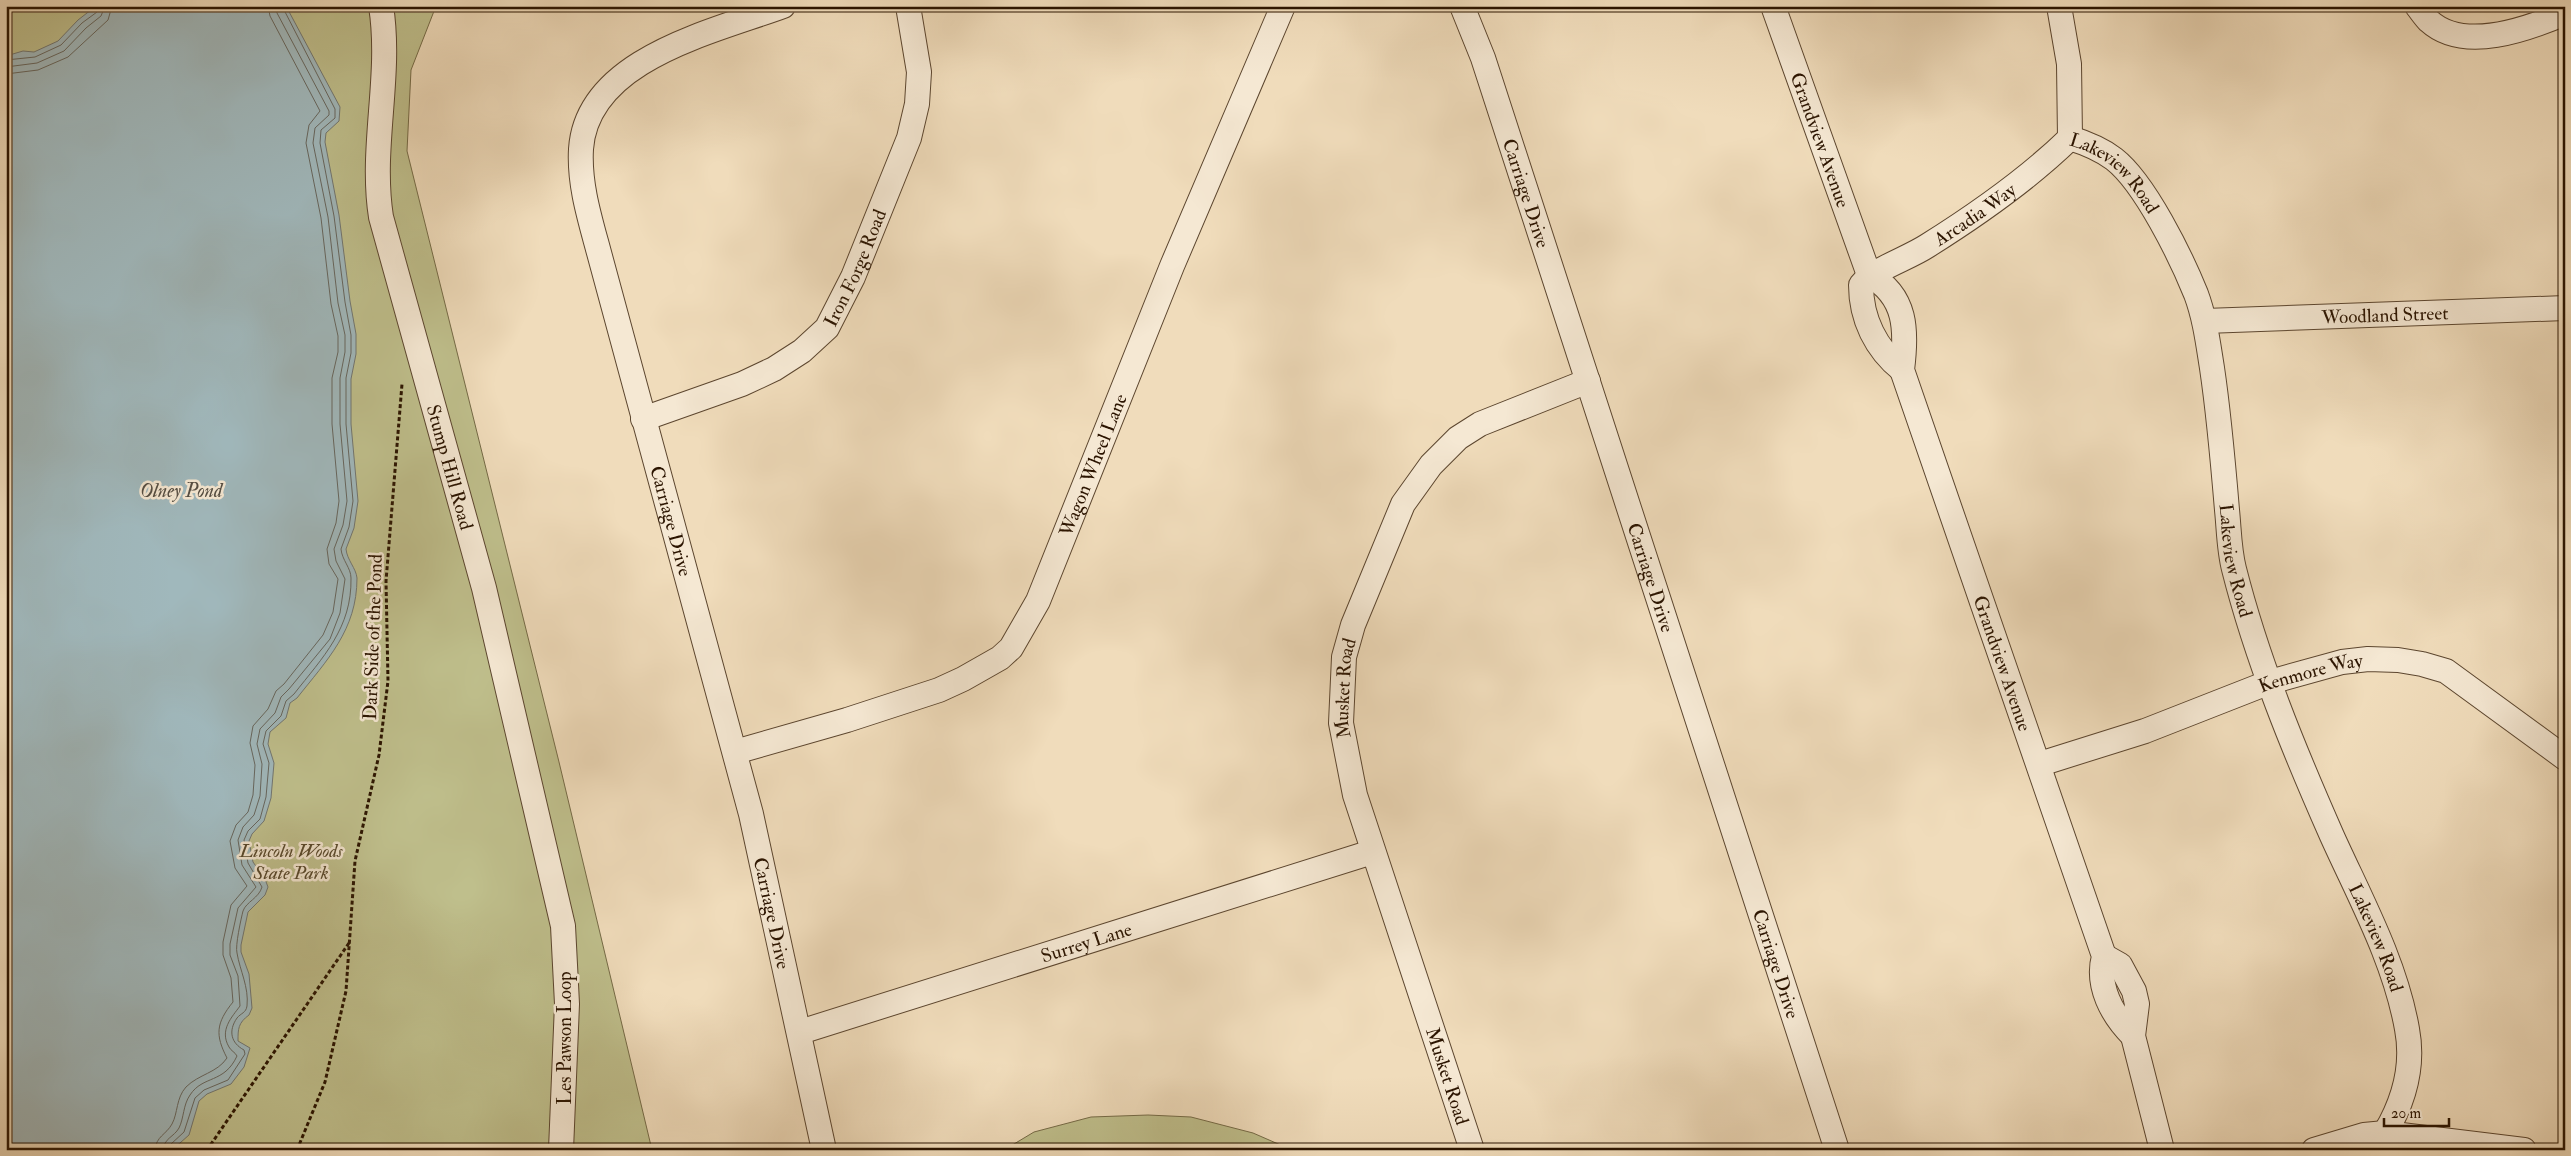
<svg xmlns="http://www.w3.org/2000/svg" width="2571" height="1156" viewBox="0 0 2571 1156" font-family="'IM FELL Double Pica',serif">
<rect width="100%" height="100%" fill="#f0dcbb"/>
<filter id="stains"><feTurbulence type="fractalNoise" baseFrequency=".004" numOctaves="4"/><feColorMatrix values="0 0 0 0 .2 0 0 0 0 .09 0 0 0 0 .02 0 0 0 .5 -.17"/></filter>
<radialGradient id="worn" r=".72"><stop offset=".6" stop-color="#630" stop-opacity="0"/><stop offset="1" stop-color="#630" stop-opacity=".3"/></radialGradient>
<path fill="#bfbf8c" stroke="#756a46" d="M6,6h430l-25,64 -4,81 152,611 93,388h-646z
M1148,1115l43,2 62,16 39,17h-288l30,-18 57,-15z"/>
<path fill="#a0b8bc" stroke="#717671" d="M96,6h190l54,101 -1,14 -13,12 -1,9 14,73 11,86 6,33v20l-5,25v45l7,77 -4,27 -8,21c1,11 10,19 11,29 0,52 -30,82 -60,120l-7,5 -4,15 -16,14 -2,12 6,19 -3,35 -7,23 -12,13 -3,7 4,21 12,17 3,8 -3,8 -17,17 -7,33v7l8,22 3,34 -3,7c-11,8 -11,14 -11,26l12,7 -6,19 -13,17 -24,10 -8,7 -10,34 -17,15h-166v-1094l17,-5 11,1 24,-11 20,-21z"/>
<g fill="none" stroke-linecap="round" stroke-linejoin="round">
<path stroke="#66665e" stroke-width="1" d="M6,60l29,-3 26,-12 21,-22 15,-11 1,-6
M6,67l31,-4 27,-12 22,-23 15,-12 4,-10
M6,74l32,-4 30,-13 40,-37 4,-14
M155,1150c1,-14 11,-15 17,-26 6,-11 4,-26 14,-37 13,-13 31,-14 41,-29 -12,-23 -11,-35 6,-56l-2,-24 -8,-23v-13l8,-37 16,-19 -12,-18 -5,-27 6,-16 12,-13 5,-17 2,-30 -5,-22 3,-17 15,-17 8,-18 8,-7 39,-49 10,-23 5,-33 -9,-15 -2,-15 9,-26 3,-22 -7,-77v-46l6,-26v-16l-7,-32 -10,-86 -15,-75 3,-18 11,-14 -50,-95 -2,-10
M163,1150c1,-12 11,-13 16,-22 5,-10 4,-23 11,-33 13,-20 34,-11 47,-39 -2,-4 -6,-5 -8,-9 -10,-17 3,-30 11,-41l-2,-30 -8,-21v-11l8,-36 18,-21 -14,-22 -4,-25 5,-13 11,-12 6,-19 2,-32 -5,-20 3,-15 15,-16 6,-16 8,-8 41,-50 10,-26 5,-34 -9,-18 -2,-12 9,-24 4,-24 -7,-77v-46l5,-26v-17l-7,-32 -10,-86 -15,-74 2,-15 14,-13v-4l-52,-98 -2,-7
M169,1150l2,-6 13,-12 11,-34 9,-8 24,-10 17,-26 -1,-4c-13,-7 -16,-19 -7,-32 4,-5 9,-5 10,-12 2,-19 -7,-35 -10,-53 -2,-7 4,-34 6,-42 3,-9 16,-13 19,-24l-14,-24 -4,-23 4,-9 12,-12 6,-22 3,-34 -6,-19 3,-13 15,-15 5,-15 8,-7c29,-37 58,-66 57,-116 0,-10 -9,-18 -10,-29l8,-22 4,-26 -7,-77v-46l5,-25v-18l-6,-33 -11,-86 -14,-73 1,-13 14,-12v-9l-53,-103"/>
<g stroke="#5c462f" stroke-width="26">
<g id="minor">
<path id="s1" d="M381,6c11,70 -11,141 0,211l103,371 79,338 4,78 -6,146"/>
<path id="s2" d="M783,6c-70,26 -196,53 -202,143 -2,34 8,67 17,100l153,565 73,336"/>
<path id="s3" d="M1462,6l21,52 354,1092"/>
<path id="s4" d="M1773,6l96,269c38,21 38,56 33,95l202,586c-8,30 8,59 29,80"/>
<path d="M2059,6l10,58 1,74"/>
<path d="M2417,6c4,5 8,11 12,15 35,32 99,8 136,-8"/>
<path id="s5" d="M2070,138c16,5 31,11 44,21 31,24 67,98 82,135 9,24 12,49 16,74 7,47 11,94 15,142 2,19 2,40 7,59 23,91 60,181 98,267 28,62 63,125 75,193 7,37 -3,72 -22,104"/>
<path id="s6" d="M2205,321l360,-13"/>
<path id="s7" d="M1902,370c-26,-21 -41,-51 -41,-85 13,-16 46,-26 66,-39 51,-32 100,-66 143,-108"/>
<path id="s8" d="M643,419l99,-35 32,-15 28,-18 25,-23 26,-51 56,-139 8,-34 2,-32 -11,-66"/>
<path id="s9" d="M735,752l112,-32 92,-30 24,-11 37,-21 11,-10 27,-47 134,-335 111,-260"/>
<path id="s10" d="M2040,764l105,-33 125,-49 72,-20 26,-3 30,1 24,4 24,7 119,87"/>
<path d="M2104,956l16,9 14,26 3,13 -4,32 29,114"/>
<path id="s11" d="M800,1032l572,-180"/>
<path id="s12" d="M1472,1150l-117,-355 -14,-72 3,-66 9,-32 50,-121 28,-39 27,-27 22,-14 108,-43"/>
<path d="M2314,1150l50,-15 21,-2 139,17"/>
</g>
</g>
<path stroke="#2b1400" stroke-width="3" stroke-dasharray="4 2.5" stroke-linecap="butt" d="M207,1150l142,-207
M297,1150l28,-68 21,-91 9,-130 24,-106 9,-74 -2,-100 16,-197"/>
<use href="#minor" stroke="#f5e8d3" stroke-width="24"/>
</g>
<g text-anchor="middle" stroke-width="5" stroke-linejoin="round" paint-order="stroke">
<g font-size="19" fill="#2b1400" stroke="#f5e8d3">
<text dy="7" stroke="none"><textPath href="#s4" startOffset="142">Grandview Avenue</textPath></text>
<text dy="7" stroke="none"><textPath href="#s5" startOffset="58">Lakeview Road</textPath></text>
<text dy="7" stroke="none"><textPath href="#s3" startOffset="198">Carriage Drive</textPath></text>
<text dy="7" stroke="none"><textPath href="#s7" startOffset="232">Arcadia Way</textPath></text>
<text dy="7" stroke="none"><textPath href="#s8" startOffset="274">Iron Forge Road</textPath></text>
<text dy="7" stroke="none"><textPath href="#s6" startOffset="180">Woodland Street</textPath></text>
<text dy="7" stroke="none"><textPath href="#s9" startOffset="498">Wagon Wheel Lane</textPath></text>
<text dy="7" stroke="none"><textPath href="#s1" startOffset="471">Stump Hill Road</textPath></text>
<text dy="7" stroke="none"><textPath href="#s2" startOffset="646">Carriage Drive</textPath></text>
<text dy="7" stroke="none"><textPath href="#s5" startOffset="478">Lakeview Road</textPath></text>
<text dy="7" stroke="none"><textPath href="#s3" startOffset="602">Carriage Drive</textPath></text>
<text transform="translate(372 637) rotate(-88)" y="7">Dark Side of the Pond</text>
<text dy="7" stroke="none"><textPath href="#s4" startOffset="704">Grandview Avenue</textPath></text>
<text dy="7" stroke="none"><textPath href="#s10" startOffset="286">Kenmore Way</textPath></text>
<text dy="7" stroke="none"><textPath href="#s12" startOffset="482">Musket Road</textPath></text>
<text dy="7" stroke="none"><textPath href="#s2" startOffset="1051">Carriage Drive</textPath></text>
<text dy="7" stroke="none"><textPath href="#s5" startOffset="882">Lakeview Road</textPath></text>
<text dy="7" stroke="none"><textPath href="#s11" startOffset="300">Surrey Lane</textPath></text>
<text dy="7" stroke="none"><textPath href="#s3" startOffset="1008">Carriage Drive</textPath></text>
<text transform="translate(564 1038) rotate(-90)" y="7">Les Pawson Loop</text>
<text transform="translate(1448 1076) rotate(72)" y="7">Musket Road</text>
</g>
<g font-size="19" font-style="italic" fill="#57472a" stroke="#f5e8d3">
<text x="291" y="857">Lincoln Woods<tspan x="291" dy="22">State Park</tspan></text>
</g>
<g font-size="20" font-style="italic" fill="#544d42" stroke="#f5e8d3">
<text x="181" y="497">Olney Pond</text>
</g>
</g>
<rect width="2571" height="1156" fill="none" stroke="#f0dcbb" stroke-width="25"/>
<rect x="8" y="8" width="2556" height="1141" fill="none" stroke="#2b1400" stroke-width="2.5"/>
<rect x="12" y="12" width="2546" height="1131" fill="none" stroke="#2b1400"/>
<path d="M2384 1118v8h65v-8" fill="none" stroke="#2b1400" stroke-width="2.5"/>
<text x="2391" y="1118" font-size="15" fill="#2b1400" stroke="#f5e8d3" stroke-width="4" paint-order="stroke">20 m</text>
<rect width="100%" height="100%" filter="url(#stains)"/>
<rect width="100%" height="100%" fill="url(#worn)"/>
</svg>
